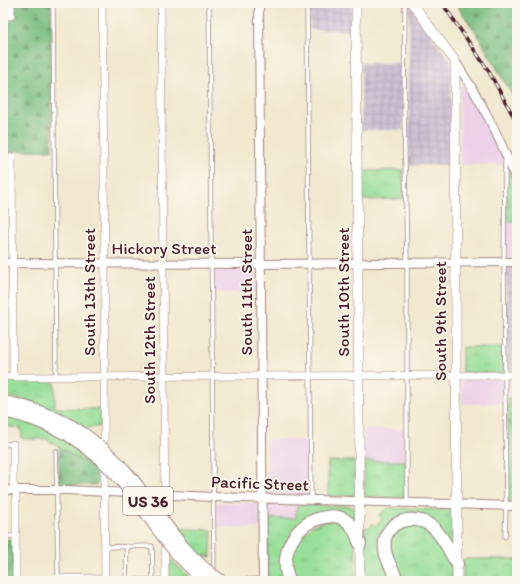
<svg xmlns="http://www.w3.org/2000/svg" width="520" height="584" viewBox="0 0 520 584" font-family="Itim,sans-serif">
<defs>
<pattern id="industrial-grid" width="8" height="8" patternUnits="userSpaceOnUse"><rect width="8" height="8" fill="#ccbfd4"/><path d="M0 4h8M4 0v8" fill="none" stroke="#b1a4b6"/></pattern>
<pattern id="grass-tufts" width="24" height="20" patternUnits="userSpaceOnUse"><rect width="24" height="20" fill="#98df99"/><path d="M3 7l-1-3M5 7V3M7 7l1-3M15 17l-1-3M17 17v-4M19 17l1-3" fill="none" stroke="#84bf84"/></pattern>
<pattern id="forest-firs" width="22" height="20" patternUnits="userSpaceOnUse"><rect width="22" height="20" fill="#7abe81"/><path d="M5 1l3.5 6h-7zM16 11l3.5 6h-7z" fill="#669a6a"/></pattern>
</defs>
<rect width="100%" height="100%" fill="#fbf7ec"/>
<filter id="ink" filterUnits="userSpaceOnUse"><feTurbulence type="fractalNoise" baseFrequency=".025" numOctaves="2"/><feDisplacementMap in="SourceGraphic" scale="8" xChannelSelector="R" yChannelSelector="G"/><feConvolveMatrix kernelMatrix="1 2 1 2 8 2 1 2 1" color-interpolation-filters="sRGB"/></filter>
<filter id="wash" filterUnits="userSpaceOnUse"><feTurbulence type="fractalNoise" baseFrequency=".012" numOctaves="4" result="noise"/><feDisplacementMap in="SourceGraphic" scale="16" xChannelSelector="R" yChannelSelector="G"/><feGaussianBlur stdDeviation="0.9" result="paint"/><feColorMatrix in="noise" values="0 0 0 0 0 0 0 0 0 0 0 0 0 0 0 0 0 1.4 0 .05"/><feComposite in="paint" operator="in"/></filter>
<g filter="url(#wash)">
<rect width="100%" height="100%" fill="#f2e8cf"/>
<path fill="#edd1e9" d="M463,84l4,2 36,71v8h-43v-76l1,-3z
M507,222h10v36h-11z
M214,268h41l2,3v22h-43z
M465,379h39v24l-42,1v-20z
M508,379h9v19h-9z
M364,429h42l-1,32h-41z
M267,440h42v56l-40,-3 -2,-1z
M215,502l39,1 4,2 1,23 -43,-1z
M269,504l28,1 -1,13 -29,1v-13z"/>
<path fill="url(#industrial-grid)" d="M310,3h42v27h-42z
M409,4l41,56 1,4v101h-42z
M361,63h42v67h-42z
M506,267h11v105h-10z"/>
<path fill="url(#grass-tufts)" stroke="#717f62" d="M403,170l1,29 -42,1v-29z
M507,171l3,1 7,19v31h-10z
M462,347h41l1,26 -42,-1z
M3,380l52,2v26l46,1v17l-13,2 -26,-14 -24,-10 -35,-9z
M508,398h9v105h-9z
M3,416l24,5 42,19 32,25 -14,-1 -41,-25h-24l-1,-11 -18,-2z
M328,461h26l1,33 -2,2h-25z
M364,461h41v37l-38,-1 -3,-2z
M297,505l54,1 3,2 1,18 -7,-8 -46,5 -18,58h-16l-1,-62 29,-1z
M388,508l64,2 1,37 -29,-28 -36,7 3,55h-26v-54l4,1 4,-5 3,3 6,-7 -3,-4z
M333,520l14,5 8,18 1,38h-65l-3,-21 5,-16 20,-19z
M406,523l26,8 19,34 2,16h-54l-11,-26 2,-19z
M173,528l39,2 -1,27 -14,-3z
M170,558l23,23h-24z
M463,559h54v22h-54z"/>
<path fill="url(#forest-firs)" stroke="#626e56" d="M13,3h38l1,147 -38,1 -4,3 -1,19h-6v-148l8,-3 2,-5z
M455,3h62v101l-40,-70z
M59,447l28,17 14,1v16l-1,3 -4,1h-37z
M3,539h9l2,42h-11z"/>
</g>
<g filter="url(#ink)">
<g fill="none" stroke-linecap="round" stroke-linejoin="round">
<g stroke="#9e847d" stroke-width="5">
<path id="service" d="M53,3l3,374
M209,3l5,569
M307,3l4,497
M405,3l-1,106 3,154v239
M3,444h10
M56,451l2,127
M3,536h13
M505,537l1,-32 -2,-243 1,-101
M127,546l-1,34h27
M105,547l47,-1 1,34h48
M223,580l40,-1"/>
</g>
<g stroke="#9e847d" stroke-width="8">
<path id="minor" d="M102,3l3,260 -1,188
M161,3l4,520
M3,16h8v-13
M12,157l1,219
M3,376l14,1 500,-2
M13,444v39l3,7v91
M104,461l1,120
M165,539v42
M58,578l47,1"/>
</g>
<g stroke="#9e847d" stroke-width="10">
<path id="tertiary" d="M259,3l4,578
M455,61c24,36 47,81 62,121
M3,263l258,1 256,-2
M3,490h64l147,7 303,9"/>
</g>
<g stroke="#9e847d" stroke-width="10">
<path id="secondary" d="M356,3l4,578
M412,3l43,58 2,520"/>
</g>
<g stroke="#9e847d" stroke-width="14">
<path id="motorway" d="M3,402c24,4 46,13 68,24
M3,411c23,4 43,13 64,23
M289,581c-11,-28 7,-60 37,-64 9,-2 17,0 23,6 6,6 8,13 11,21
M397,581c-3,-11 -11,-20 -12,-31 -4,-29 29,-39 49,-22 10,10 16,24 23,36"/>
</g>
<use href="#service" stroke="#fff" stroke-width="3.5"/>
<use href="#minor" stroke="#fff" stroke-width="7"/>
<use href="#tertiary" stroke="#fff" stroke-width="8"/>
<use href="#secondary" stroke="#fff" stroke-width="9"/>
<use href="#motorway" stroke="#fff" stroke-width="12"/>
<g stroke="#4a1f2b" stroke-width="3.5">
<path id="rail" d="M442,3l46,67 29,53"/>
</g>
<use href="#rail" stroke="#fbf7ec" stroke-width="2" stroke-dasharray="6" stroke-linecap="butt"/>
<g stroke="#9e847d" stroke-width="14" stroke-linecap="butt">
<path id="motorway-bridge" d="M71,426c23,14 43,31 60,52 28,35 51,78 90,103
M67,434c21,13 39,28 55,47 29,34 48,74 85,100"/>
</g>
<use href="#motorway-bridge" stroke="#fff" stroke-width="12"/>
</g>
</g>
<g text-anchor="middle" stroke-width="3.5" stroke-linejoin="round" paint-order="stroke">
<rect fill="#fbf7ec" stroke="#7f6065" stroke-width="1" x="123" y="487" width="50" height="28" rx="3"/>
<g font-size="16" font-weight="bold" fill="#4a1f2b">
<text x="148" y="507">US 36</text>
</g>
<g font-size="17" fill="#4a1f2b" stroke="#fbf7ec">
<text x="164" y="254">Hickory Street</text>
<text transform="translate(89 292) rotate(-90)" y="6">South 13th Street</text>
<text transform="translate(246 292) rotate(-90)" y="6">South 11th Street</text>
<text transform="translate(343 292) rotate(-90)" y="6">South 10th Street</text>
<text transform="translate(440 321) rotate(-90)" y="6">South 9th Street</text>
<text transform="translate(149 340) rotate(-90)" y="6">South 12th Street</text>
<text transform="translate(260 483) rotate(2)" y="6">Pacific Street</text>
</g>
</g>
<rect width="520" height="584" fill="none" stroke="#fbf7ec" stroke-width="16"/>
</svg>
